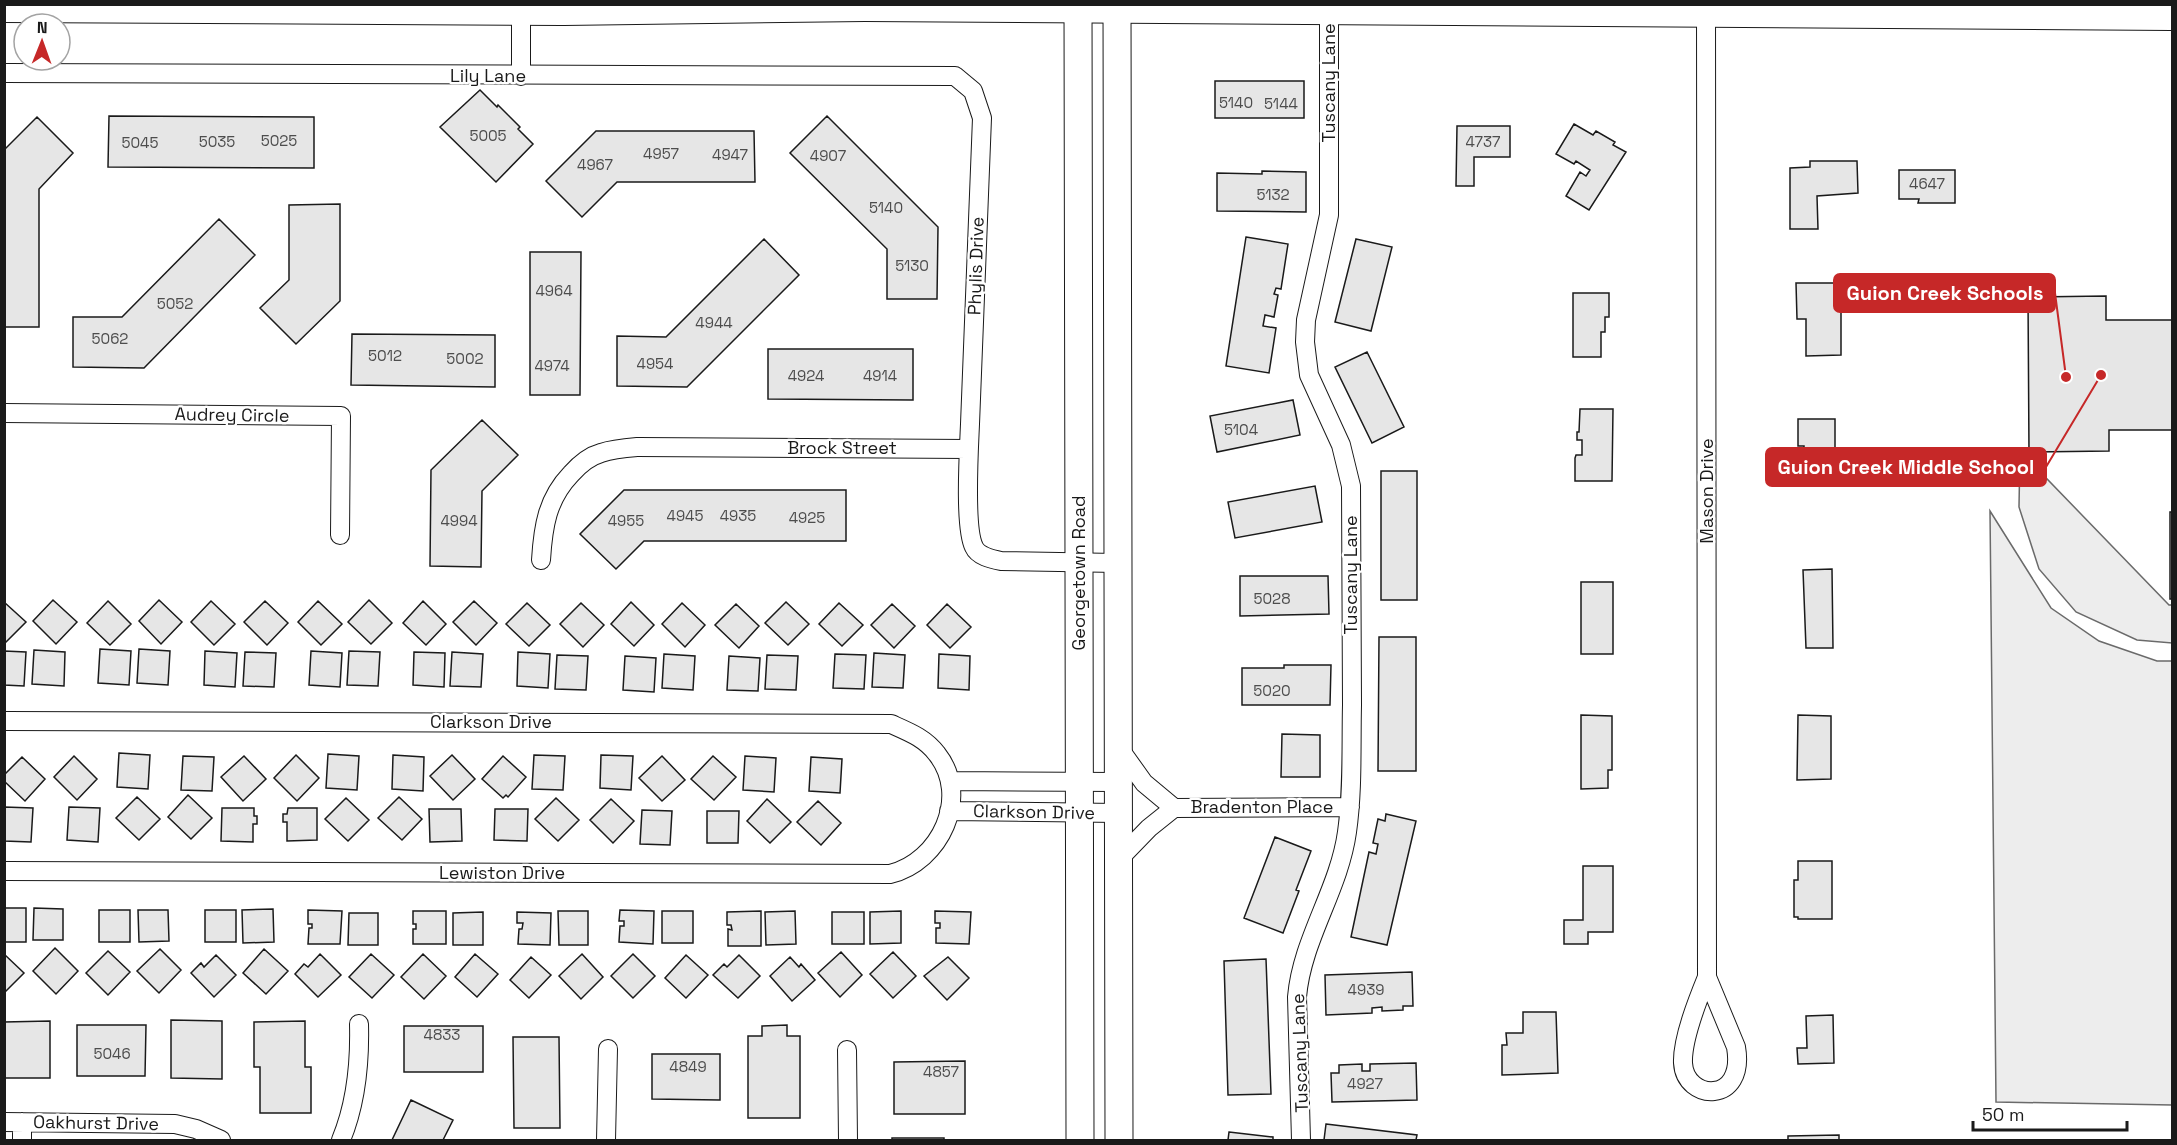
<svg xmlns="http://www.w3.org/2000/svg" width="2177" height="1145" viewBox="0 0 2177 1145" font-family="'Space Grotesk',sans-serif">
<rect width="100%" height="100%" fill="#fff"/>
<path fill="#ededed" stroke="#6a6a6a" stroke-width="1.5" d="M2020,451l149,154h3v38l-35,-3 -61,-28 -37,-43 -20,-62z
M1990,511l61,97 48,33 58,20h15v444l-176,-3z"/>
<path fill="#e6e6e6" stroke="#1a1a1a" stroke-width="1.5" d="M1215,81h89v37h-89z
M480,90l17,17 1,-2 22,22 -2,2 15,15 -37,38 -56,-55z
M109,116l205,1v51l-206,-1z
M827,116l111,111 -1,72h-50v-50l-97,-96z
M37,117l36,36 -34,36v138h-35v-177z
M1574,124l19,11 3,-4 19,11 -2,3 13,7 -37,58 -23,-14 14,-24 6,4 4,-6 -14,-9 -2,3 -18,-10z
M1457,126h53v31h-36v29h-18z
M596,131h158l1,51h-138l-35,35 -36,-36z
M1810,161h47l1,32 -41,3 1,33h-28v-61l20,-1z
M1899,170h56v33h-37l1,-4h-20z
M1262,171l44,1v40l-89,-1v-38l45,1z
M340,204v97l-44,43 -36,-36 29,-28v-75z
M219,219l36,36 -111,113 -71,-1v-50h49z
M1246,237l42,7 -7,45 -5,-1 -2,6 4,1 -4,22 -9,-2 -2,11 13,2 -7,45 -43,-7z
M764,239l35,36 -112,112 -70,-1v-50l49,1z
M1356,239l36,8 -21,84 -36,-9z
M530,252h51l-1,143h-50z
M1796,283h45v72l-35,1v-37h-9z
M1573,293h36v24h-4v15h-4v25h-28z
M2106,296v24h66v110h-63v21l-80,1 -1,-155z
M352,334l143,1v52l-144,-2z
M768,349h145v51l-145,-1z
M1367,352l37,75 -32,16 -37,-76z
M1293,400l7,35 -83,17 -7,-36z
M1580,409h33l-1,72h-37v-23l1,-3h6v-15h-5v-8h2z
M1798,419h37v52h-31v-25h-6z
M482,420l36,35 -36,36 -1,76 -51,-1 1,-96z
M1381,471h36v129h-36z
M1315,486l7,36 -87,16 -7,-36z
M624,490h222v51h-202l-28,28 -36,-35z
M2170,512h2v87h-2z
M1832,569l1,79h-27l-3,-78z
M1240,576h88l1,38 -89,2z
M1581,582h32v72h-32z
M53,600l24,22 -21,22 -23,-23z
M159,600l23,22 -21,22 -22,-23z
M369,600l23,23 -21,21 -23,-22z
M108,601l23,23 -21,21 -23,-22z
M211,601l24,23 -21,21 -23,-23z
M265,601l23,22 -21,22 -23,-23z
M318,601l24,23 -21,21 -23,-23z
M423,601l23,23 -20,21 -23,-22z
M474,601l23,22 -21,22 -23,-23z
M4,602l22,20 -21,21h-1z
M631,602l23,23 -20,21 -23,-22z
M786,602l23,22 -21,21 -23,-22z
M527,603l23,22 -21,21 -23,-22z
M581,603l23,22 -21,22 -23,-23z
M682,603l23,22 -20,22 -23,-23z
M839,603l24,22 -21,21 -23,-22z
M736,604l23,22 -20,22 -24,-23z
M892,604l23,22 -21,22 -23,-23z
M947,604l24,23 -21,21 -23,-23z
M1379,637h37v134h-38z
M100,649l31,2 -2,34 -31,-2z
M139,649l31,2 -2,34 -31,-2z
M34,650l31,2 -1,34 -32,-2z
M4,651l22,1 -2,34 -20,-1z
M205,651l32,2 -2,34 -31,-2z
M311,651l31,2 -2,34 -31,-2z
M349,651l31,1 -2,34 -31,-1z
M245,652l31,1 -2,34 -31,-1z
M414,652l31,1 -1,34 -31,-2z
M452,652l31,2 -2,33 -31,-1z
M518,652l32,2 -2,34 -31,-2z
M874,653l31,2 -2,33 -31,-1z
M664,654l31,2 -2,34 -31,-2z
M835,654l31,1 -2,34 -31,-1z
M939,654l31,2 -1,34 -31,-2z
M557,655l31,1 -2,34 -31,-1z
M767,655l31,1 -2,34 -31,-1z
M625,656l31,2 -2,34 -31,-2z
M729,656l31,2 -2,33 -31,-1z
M1284,665h47l-1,40h-88v-37h42z
M1581,715l31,1v54h-4v18l-27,1z
M1798,715l33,1v63l-34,1z
M1282,734l38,1v42h-39z
M119,753l31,2 -2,34 -31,-2z
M328,754l31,2 -2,34 -31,-2z
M296,755l23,23 -22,23 -23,-23z
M393,755l31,2 -1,34 -31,-2z
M452,755l23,24 -22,21 -23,-24z
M534,755l31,1 -2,34 -31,-1z
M601,755l32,1 -2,34 -31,-2z
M74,756l23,23 -20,21 -23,-23z
M183,756l31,1 -2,34 -31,-1z
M244,756l22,23 -23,22 -22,-24z
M503,756l23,21 -18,20 -2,-2 -3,3 -21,-19z
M662,756l23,24 -23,21 -23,-23z
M713,756l23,21 -22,23 -23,-21z
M745,756l31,2 -2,34 -31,-2z
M22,757l23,22 -20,22 -21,-20v-6z
M811,757l31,2 -2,34 -31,-2z
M188,795l24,23 -21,21 -23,-22z
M137,797l23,22 -21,21 -23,-22z
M399,797l23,22 -20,21 -24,-22z
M346,798l23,22 -21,21 -23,-22z
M556,798l23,22 -21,21 -23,-22z
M611,799l23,22 -21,22 -23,-23z
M767,799l24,23 -21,21 -23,-22z
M818,801l23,22 -20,22 -24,-23z
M4,807l29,1 -2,34 -27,-1z
M69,807l31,1 -2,34 -31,-2z
M222,808h32v8h3v8h-4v18l-32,-1z
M288,808h29v32l-30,1v-19h-4v-8h4z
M429,809h32l1,32 -32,1z
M495,809h33l-1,32 -33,-1z
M642,810l30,1 -2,34 -30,-1z
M707,811h32l-1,32h-31z
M1386,814l30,7 -29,124 -36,-8 18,-85 7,2 2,-10 -5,-1 5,-24 7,2z
M1275,837l36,14 -15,39 3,1 -16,42 -39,-15z
M1798,861h34v58h-34v-2h-4v-37h4z
M1583,866h30v66h-25v12h-24v-24h19z
M4,908h22v34h-22z
M34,908l29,1v31h-30z
M273,909l1,33 -31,1 -1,-33z
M99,910h31v32h-31z
M138,910h30l1,31 -30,1z
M205,910h31v32h-31z
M308,910l34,1 -2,33h-32l1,-16h3v-4h-4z
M620,910l34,1 -1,33 -34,-2 1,-16h4v-5h-5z
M413,911h33v33h-33v-15h3v-5h-3z
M558,911h30v34h-29z
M662,911h31v32h-31z
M761,911v35h-33v-17l4,1 -1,-5h-4v-13z
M795,911l1,33 -30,1 -1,-33z
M901,911v32l-31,1v-32z
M935,911l36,1 -2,32 -33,-1v-15h4v-5h-5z
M483,912v33h-30v-32z
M517,912l34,1 -1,32 -32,-1 1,-15h3l1,-6h-6z
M832,912h32v32h-32z
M349,913h29v32h-30z
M55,948l23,23 -22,23 -23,-23z
M160,949l21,21 -22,23 -22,-22z
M264,949l24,22 -22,23 -23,-21z
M108,951l22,21 -22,23 -22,-22z
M841,952l21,23 -22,22 -22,-24z
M893,952l23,24 -23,22 -23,-24z
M4,954l20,19 -20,20z
M320,954l21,21 -23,22 -23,-23 9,-10 4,3z
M371,954l23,21 -22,23 -23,-21z
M423,954l23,22 -22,23 -23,-22z
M475,954l23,20 -21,23 -22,-20z
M582,954l21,23 -22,22 -22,-23z
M633,954l22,22 -22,22 -22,-22z
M216,955l20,20 -22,22 -23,-24 10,-10 3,4z
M686,955l22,20 -22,23 -21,-20z
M739,955l21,21 -22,22 -25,-23 11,-11 3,3z
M531,957l20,18 -22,23 -19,-18z
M790,957l9,10 2,-3 14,16 -23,21 -22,-25z
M948,957l21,21 -22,22 -23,-24z
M1266,959l5,135 -43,1 -4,-134z
M1412,972l1,34h-10v4l-21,1v-4l-10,1v5l-46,2 -1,-40z
M1523,1012h33l2,61 -56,2v-30h5l-1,-12h17z
M1833,1015l1,48 -36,1 -1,-16h10l-1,-32z
M171,1020l51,1v58l-51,-1z
M50,1021v57h-46v-56z
M305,1021v46h6v46h-51v-46h-6v-45z
M77,1025h69l-1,51h-68z
M787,1025v11h13v82h-52v-82h14v-10z
M404,1026h79v46h-79z
M513,1037h46l1,91h-46z
M652,1054h68v46l-68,-1z
M965,1061v53h-71v-52z
M1416,1063l1,37 -85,2 -1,-29h8v-8l23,-1v7h8v-7z
M411,1100l42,20 -10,20h-51z
M1326,1124l91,11 -1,5h-92z
M1229,1132l44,5v3h-45z
M1839,1135v5h-51v-4z
M892,1138h52v2h-52z"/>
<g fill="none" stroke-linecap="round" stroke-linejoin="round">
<g stroke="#1a1a1a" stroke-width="20">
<path id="minor" d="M1706,4l1,973c-9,22 -25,62 -24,86 2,38 63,42 53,-16l-29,-70
M521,13v63
M4,73l951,3 18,15 9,27c-4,102 -8,204 -12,306 -1,25 -6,103 4,123 4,9 17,12 27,14l116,2
M4,413l337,3 -1,119
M541,560c2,-33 6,-61 30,-86 8,-9 19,-18 30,-21 12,-4 25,-5 37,-6l331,2
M4,721l887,3c18,8 34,14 46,30 34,43 3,108 -47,120l-886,-3
M1119,748l25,35 30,25
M950,781l168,1
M1174,808l176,-1
M949,811l169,2
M1118,860l31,-32 25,-20
M847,1050l1,90
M4,1122l171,2 21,5 25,11
M22,1122v18
M341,1140c15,-36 19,-77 18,-116
M606,1140l2,-91
M1301,1140l-4,-143c5,-58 42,-107 50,-165 6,-42 4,-85 5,-127 0,-73 -1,-146 -1,-219l-10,-41 -32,-70 -4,-33 1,-22 23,-105v-202"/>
</g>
<g stroke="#1a1a1a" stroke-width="26">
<path id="tertiary" d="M4,10l560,3 301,-4 1307,9"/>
</g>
<g stroke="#1a1a1a" stroke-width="29">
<path id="secondary" d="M1078,4l2,1136
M1117,4l2,1136"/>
</g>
<use href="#minor" stroke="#fff" stroke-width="18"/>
<use href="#tertiary" stroke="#fff" stroke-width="24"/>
<use href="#secondary" stroke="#fff" stroke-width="27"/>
</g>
<g text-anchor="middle" stroke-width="4.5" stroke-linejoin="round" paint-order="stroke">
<g font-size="15" fill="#4d4d4d">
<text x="1236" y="108">5140</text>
<text x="1281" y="109">5144</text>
<text x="488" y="141">5005</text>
<text x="279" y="146">5025</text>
<text x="217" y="147">5035</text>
<text x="1483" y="147">4737</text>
<text x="140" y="148">5045</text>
<text x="661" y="159">4957</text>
<text x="730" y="160">4947</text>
<text x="828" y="161">4907</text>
<text x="595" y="170">4967</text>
<text x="1927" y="189">4647</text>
<text x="1273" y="200">5132</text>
<text x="886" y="213">5140</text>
<text x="912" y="271">5130</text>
<text x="554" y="296">4964</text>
<text x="175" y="309">5052</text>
<text x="714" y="328">4944</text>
<text x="110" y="344">5062</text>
<text x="385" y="361">5012</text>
<text x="465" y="364">5002</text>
<text x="655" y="369">4954</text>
<text x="552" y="371">4974</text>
<text x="806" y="381">4924</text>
<text x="880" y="381">4914</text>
<text x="1241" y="435">5104</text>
<text x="685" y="521">4945</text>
<text x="738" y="521">4935</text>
<text x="807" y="523">4925</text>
<text x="459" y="526">4994</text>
<text x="626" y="526">4955</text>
<text x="1272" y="604">5028</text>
<text x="1272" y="696">5020</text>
<text x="1366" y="995">4939</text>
<text x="442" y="1040">4833</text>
<text x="112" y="1059">5046</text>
<text x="688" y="1072">4849</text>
<text x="941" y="1077">4857</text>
<text x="1365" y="1089">4927</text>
</g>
<g font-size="18" fill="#1a1a1a" stroke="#fff">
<text x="488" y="82">Lily Lane</text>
<text transform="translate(1329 83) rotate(-90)" y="6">Tuscany Lane</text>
<text transform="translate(976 266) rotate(-88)" y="6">Phylis Drive</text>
<text transform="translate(232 415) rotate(1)" y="6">Audrey Circle</text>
<text x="842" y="454">Brock Street</text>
<text transform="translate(1707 491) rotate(-90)" y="6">Mason Drive</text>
<text transform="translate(1079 573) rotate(-90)" y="6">Georgetown Road</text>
<text transform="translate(1351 575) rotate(-90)" y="6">Tuscany Lane</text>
<text x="491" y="728">Clarkson Drive</text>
<text x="1262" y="813">Bradenton Place</text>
<text transform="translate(1034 812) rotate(1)" y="6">Clarkson Drive</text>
<text x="502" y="879">Lewiston Drive</text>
<text transform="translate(1300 1053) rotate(-92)" y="6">Tuscany Lane</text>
<text transform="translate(96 1123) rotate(1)" y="6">Oakhurst Drive</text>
</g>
</g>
<path fill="none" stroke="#c62828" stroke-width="2" d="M2066 377L2055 293M2101 375L2046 467"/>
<g fill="#c62828" stroke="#fff" stroke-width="2">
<circle cx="2066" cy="377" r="6"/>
<circle cx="2101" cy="375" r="6"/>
</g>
<g fill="#c62828" stroke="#c62828" stroke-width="2">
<rect x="1834" y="274" width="221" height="38" rx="6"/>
<rect x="1766" y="448" width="280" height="38" rx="6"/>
</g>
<g font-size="20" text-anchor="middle" font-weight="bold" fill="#fff">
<text x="1945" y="300">Guion Creek Schools</text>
<text x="1906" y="474">Guion Creek Middle School</text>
</g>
<rect width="2177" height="1145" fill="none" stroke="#1a1a1a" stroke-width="12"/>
<g transform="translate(42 42) rotate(1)"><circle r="28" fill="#ffffff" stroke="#a3a3a3" stroke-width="1.5"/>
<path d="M0-4.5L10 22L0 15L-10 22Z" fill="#c62828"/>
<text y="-9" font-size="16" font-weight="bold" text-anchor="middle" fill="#1a1a1a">N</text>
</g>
<path d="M1973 1121v9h154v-9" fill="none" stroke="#1a1a1a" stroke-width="3"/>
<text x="1982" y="1121" font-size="18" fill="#1a1a1a" stroke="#ffffff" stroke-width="4.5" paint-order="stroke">50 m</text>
</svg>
